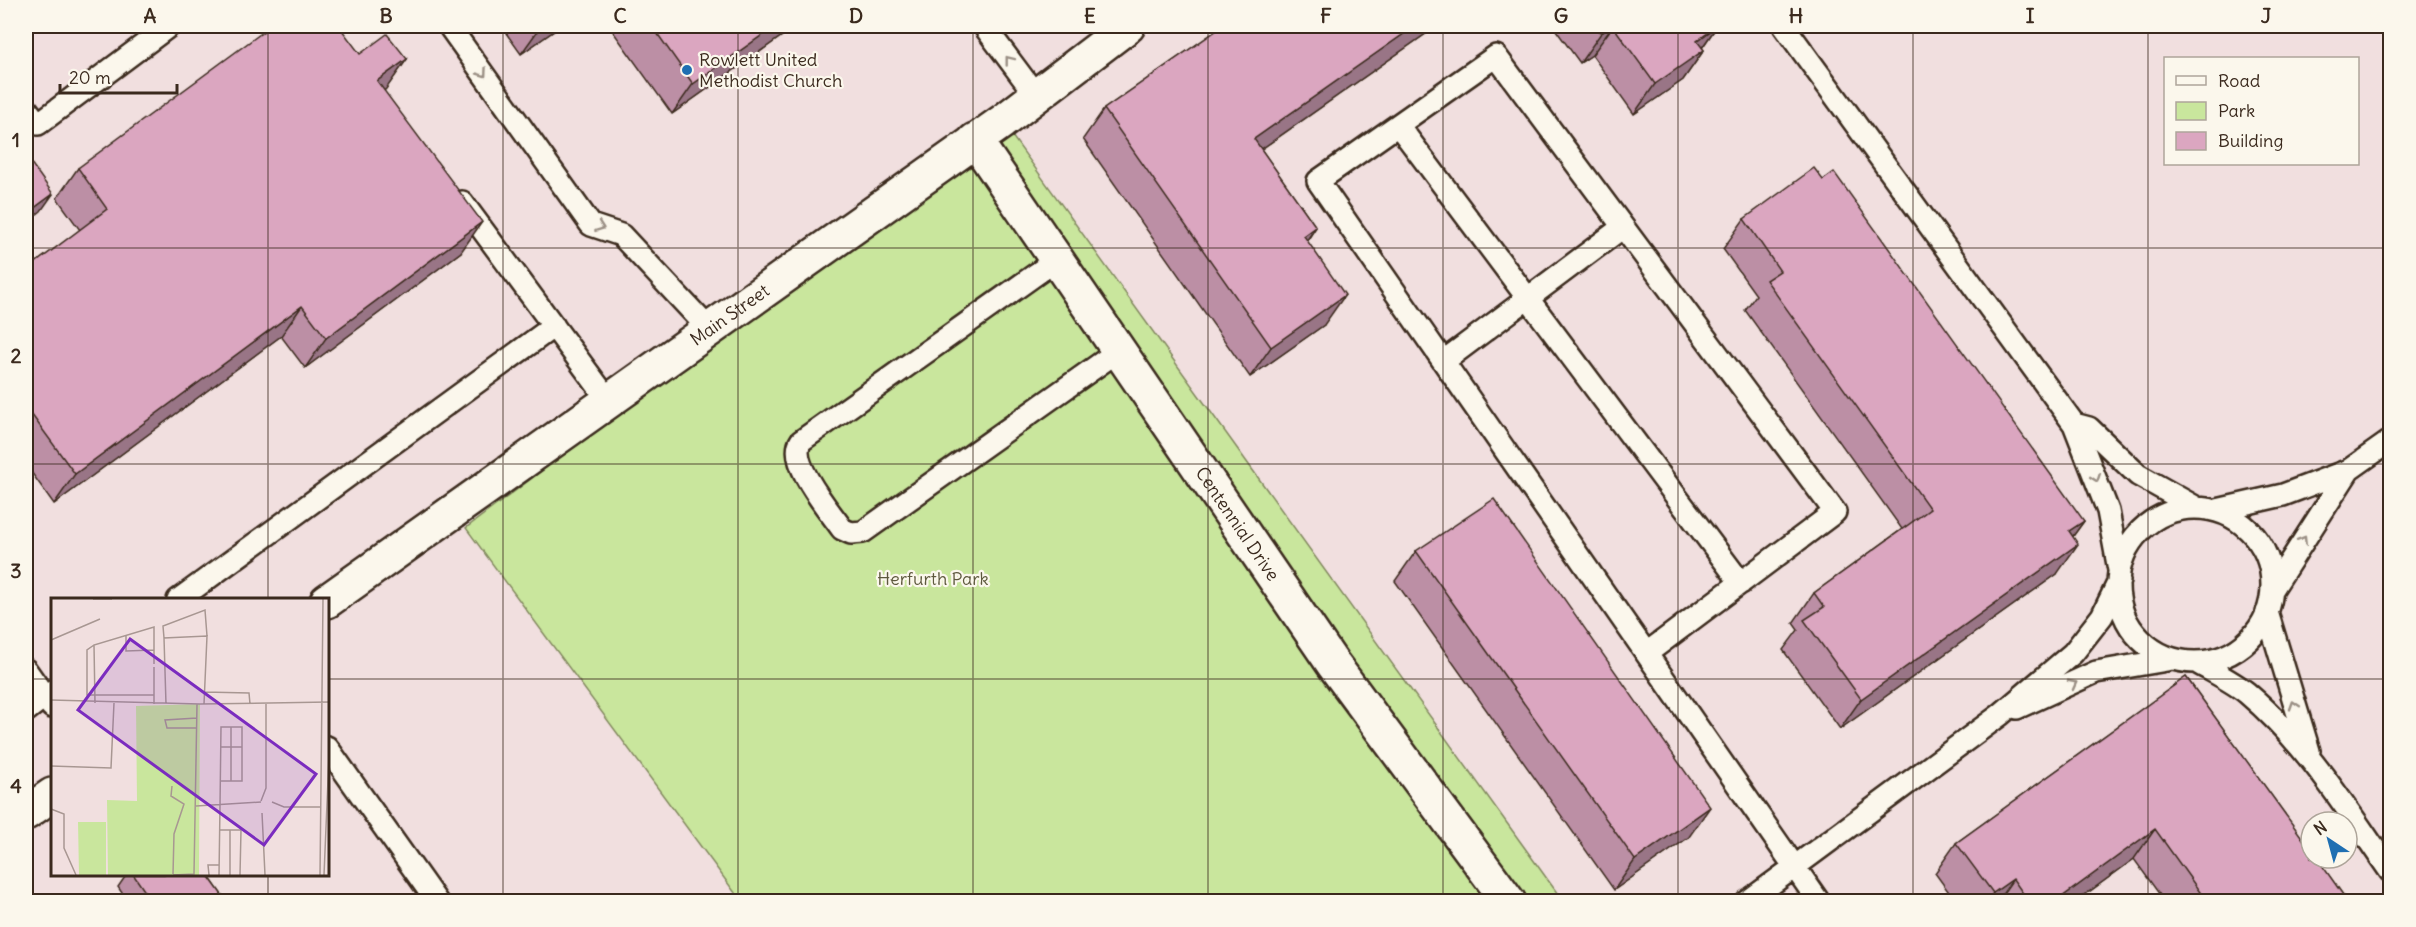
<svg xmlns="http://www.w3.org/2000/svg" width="2416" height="927" viewBox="0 0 2416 927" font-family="Delius,sans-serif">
<rect width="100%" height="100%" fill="#f1dfdf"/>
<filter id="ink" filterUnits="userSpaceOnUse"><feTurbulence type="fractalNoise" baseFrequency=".0167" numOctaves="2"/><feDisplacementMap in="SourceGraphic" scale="12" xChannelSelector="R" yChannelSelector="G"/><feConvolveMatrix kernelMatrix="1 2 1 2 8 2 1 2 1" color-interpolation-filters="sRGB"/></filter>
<g filter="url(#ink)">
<path fill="#c9e69d" stroke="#82885e" stroke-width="1.5" d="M1002,122l561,779h-822l-275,-373z"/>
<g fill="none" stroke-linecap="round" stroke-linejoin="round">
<g stroke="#3b2a1e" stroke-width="26">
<path id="lane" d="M449,26l142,199 30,10 89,95
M984,26l51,68
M1784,26l290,398 34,87 11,59
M26,108l12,16 131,-98
M1398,125l343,458
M462,202l147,199
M1056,260l-255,181c-14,21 28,69 41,88l9,4 12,-1 255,-181
M1444,361l179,-134
M2074,424l15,4 49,47 59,33
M2118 585a77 77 0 1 1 154 0a77 77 0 1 1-154 0Z
M2217,510l66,-15 66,-25 41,-29
M2272,590l77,-120
M178,600l376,-274
M2267,612l42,139
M1647,653l188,-141 -339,-456 -178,125 501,721
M2196,662c17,10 36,19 51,31 59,50 99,115 143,178
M26,670l26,37
M2017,708l79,-36 77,-13
M26,711l26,-20
M327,747l110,155
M1747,902l253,-187 73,-62 29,-37 17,-35"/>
</g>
<g stroke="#3b2a1e" stroke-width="38">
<g id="street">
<path id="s1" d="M975,140l358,524 176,238"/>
</g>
</g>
<g stroke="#3b2a1e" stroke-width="38">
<g id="secondary">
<path id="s2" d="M327,601l675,-479 126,-96"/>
<path d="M26,813l26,-18"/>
</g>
</g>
<use href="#lane" stroke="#fbf7ec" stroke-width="21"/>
<use href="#street" stroke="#fbf7ec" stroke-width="33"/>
<use href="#secondary" stroke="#fbf7ec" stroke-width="33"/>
</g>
<path fill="#bc8fa5" stroke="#3b2a1e" stroke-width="1.5" d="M501,26h60l-40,28z
M609,26h187l-124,88z
M1223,26h214l-176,123 55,78 -9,14 17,84 -74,52 -167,-238 21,-30z
M1553,26h164l-15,22 2,2 -21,30 -49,34 -42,-59 -12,8z
M407,59l-23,32 77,161 -156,116 -24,-32 -227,168 -28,-39v-195l54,-40 -23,-32 21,-30z
M1744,219l340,302 -11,15 -16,38 -217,155 -57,-79 15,-20 -5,-7 21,-30 88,-64 -157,-219 11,-15 -33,-46z
M1416,551l273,286 -75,53 -219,-309z
M2186,677l162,225h-183l-31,-43 -59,43h-119l-21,-29 21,-30z
M127,874h80l20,28h-99l-10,-15z"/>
<path fill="#997486" stroke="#3b2a1e" stroke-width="1.5" d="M541,26h20l-40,28z
M775,26h21l-124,88 21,-30z
M1415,26h22l-204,143 21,-30z
M1613,26l-21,29 -12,8 21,-30z
M1717,26l-20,29 7,-5 -21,30 -49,34 21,-30 42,-43z
M407,59l-21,30 -30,22 21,-30z
M53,194l-12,17 -15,12v-9z
M482,222l-21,30 -156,116 21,-30z
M1316,227l-21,30 9,-21z
M1345,295l-21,30 -74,52 21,-30z
M302,306l-21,30 -227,168 21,-30z
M2084,521l-21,29 6,-19z
M2078,544l-21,30 -217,155 21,-30z
M1710,807l-21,30 -75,53 21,-30z
M2155,829l-21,30 -59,43h-20z
M2013,879l-16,23h-10l6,-9z"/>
<path fill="#dba6c0" stroke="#3b2a1e" stroke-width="1.5" d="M271,26h68l21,28 27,-20 20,25 -30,22 105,141 -156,116 -24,-32 -227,168 -49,-67v-137l81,-61 -29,-41z
M652,26h123l-82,58z
M1223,26h192l-161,113 62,88 -12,9 41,59 -74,52 -167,-238z
M1595,26h17l-11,7z
M1613,26h104l-20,15 7,9 -49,34z
M26,156l27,38 -27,20z
M1814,168l9,12 11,-8 250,349 -15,10 9,13 -217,155 -57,-79 20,-13 -10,-14 116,-84 -164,-229 14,-9 -36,-52z
M1494,499l216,308 -75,53 -219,-309z
M2186,677l125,173v8h6l31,44h-141l-52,-73 -100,73h-26l-16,-23 -20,14 -37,-50z
M133,874h74l20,28h-75z"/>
<defs><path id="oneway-chevron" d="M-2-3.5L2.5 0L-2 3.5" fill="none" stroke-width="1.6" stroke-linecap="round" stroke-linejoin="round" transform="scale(1.5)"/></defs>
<g stroke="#9b9085">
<use href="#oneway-chevron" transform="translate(1009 60) rotate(-128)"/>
<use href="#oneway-chevron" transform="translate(483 73) rotate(55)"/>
<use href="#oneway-chevron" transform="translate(600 227) rotate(20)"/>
<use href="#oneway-chevron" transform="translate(2096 478) rotate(71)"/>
<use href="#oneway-chevron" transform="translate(2303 540) rotate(-58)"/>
<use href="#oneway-chevron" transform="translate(2073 684) rotate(-28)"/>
<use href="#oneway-chevron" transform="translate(2294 705) rotate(-108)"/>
</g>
</g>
<path fill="none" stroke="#3b2a1e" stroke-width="1.5" stroke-opacity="0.55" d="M268,26v574M503,26v876M738,26v876M973,26v876M1208,26v876M1443,26v876M1678,26v876M1913,26v876M2148,26v876M26,248h2364M26,464h2364M26,679h26M327,679h2063M268,874v28"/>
<circle fill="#1f6fb2" stroke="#fbf7ec" stroke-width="2" cx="687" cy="70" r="6"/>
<g text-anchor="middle" stroke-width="4.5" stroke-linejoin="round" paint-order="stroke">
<g font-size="18" fill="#3b2a1e" stroke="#fbf7ec" text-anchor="start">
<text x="699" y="66">Rowlett United<tspan x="699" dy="21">Methodist Church</tspan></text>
</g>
<g font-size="18" fill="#3b2a1e" stroke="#fbf7ec">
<text dy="6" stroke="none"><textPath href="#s2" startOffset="494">Main Street</textPath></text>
<text dy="6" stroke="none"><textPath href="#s1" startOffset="465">Centennial Drive</textPath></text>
</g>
<g font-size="18" fill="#5e593e" stroke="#fbf7ec">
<text x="933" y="585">Herfurth Park</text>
</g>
</g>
<g transform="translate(51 598)">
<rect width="278" height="278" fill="#f1dfdf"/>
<path d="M149,106l-1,171h-91l-1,-75 30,1 -1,-95zM27,224h28v53h-27z" fill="#c9e69d"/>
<path fill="none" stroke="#a89792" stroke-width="1.5" d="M42,1h19M75,38v15l28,-1M113,40l-1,-12 42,-16 2,26M0,42l49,-21M43,47l-7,5v45h67M103,69v37M153,94l45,1 1,11M0,102l149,4 129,-2M44,105l-1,-58 60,-18v37M115,106l-2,-66 43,-2 -3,68M180,129v54M145,130h-29l-2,-8 32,-2M170,149h21M0,168l60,2 3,-65M121,188l-1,10 13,8 -10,30 -1,40M210,203l5,-13v-85M221,204l12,5h36M145,208l65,-4M0,211l13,5v34l12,27M211,215l3,62M168,232h22l-1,45M122,277l21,-1 3,-170M158,277l-1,-10h11M168,277l1,-69 1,-79h21v54h-22M179,277v-45M269,277l3,-276M273,277l5,-119"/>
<path fill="#7b2cbf" fill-opacity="0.15" stroke="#7b2cbf" stroke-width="3" d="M79,41l186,135 -52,71 -186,-135z"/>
<rect width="278" height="278" fill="none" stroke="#3b2a1e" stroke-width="3"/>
</g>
<rect width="2416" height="927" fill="none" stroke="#fbf7ec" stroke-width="66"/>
<rect x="2164" y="57" width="195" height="108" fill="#fbf7ec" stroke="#aea59a" stroke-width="1.5"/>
<rect x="2176" y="76" width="30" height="9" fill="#fbf7ec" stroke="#aea59a" stroke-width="1.5"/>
<text x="2218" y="87" font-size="18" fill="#3b2a1e">Road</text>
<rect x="2176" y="102" width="30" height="18" fill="#c9e69d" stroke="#aea59a" stroke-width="1.5"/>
<text x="2218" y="117" font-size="18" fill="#3b2a1e">Park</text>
<rect x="2176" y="132" width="30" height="18" fill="#dba6c0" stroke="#aea59a" stroke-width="1.5"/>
<text x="2218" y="147" font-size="18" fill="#3b2a1e">Building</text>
<g transform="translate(2329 840) rotate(324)"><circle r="28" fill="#fbf7ec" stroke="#aea59a" stroke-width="1.5"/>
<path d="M0-4.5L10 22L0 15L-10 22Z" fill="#1f6fb2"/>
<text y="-9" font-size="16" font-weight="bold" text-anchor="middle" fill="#3b2a1e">N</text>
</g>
<path d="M60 84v9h117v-9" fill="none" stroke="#3b2a1e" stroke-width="3"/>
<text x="69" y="84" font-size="18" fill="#3b2a1e" stroke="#fbf7ec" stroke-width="4.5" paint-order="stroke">20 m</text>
<rect x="33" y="33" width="2350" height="861" fill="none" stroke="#3b2a1e" stroke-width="2"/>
<g font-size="20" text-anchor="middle" font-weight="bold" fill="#3b2a1e">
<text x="150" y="23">A</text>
<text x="386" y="23">B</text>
<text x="620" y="23">C</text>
<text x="856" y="23">D</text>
<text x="1090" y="23">E</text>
<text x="1326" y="23">F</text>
<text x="1561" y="23">G</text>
<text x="1796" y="23">H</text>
<text x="2030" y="23">I</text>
<text x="2266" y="23">J</text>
<text x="16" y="147">1</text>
<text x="16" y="363">2</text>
<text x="16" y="578">3</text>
<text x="16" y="793">4</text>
</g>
</svg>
